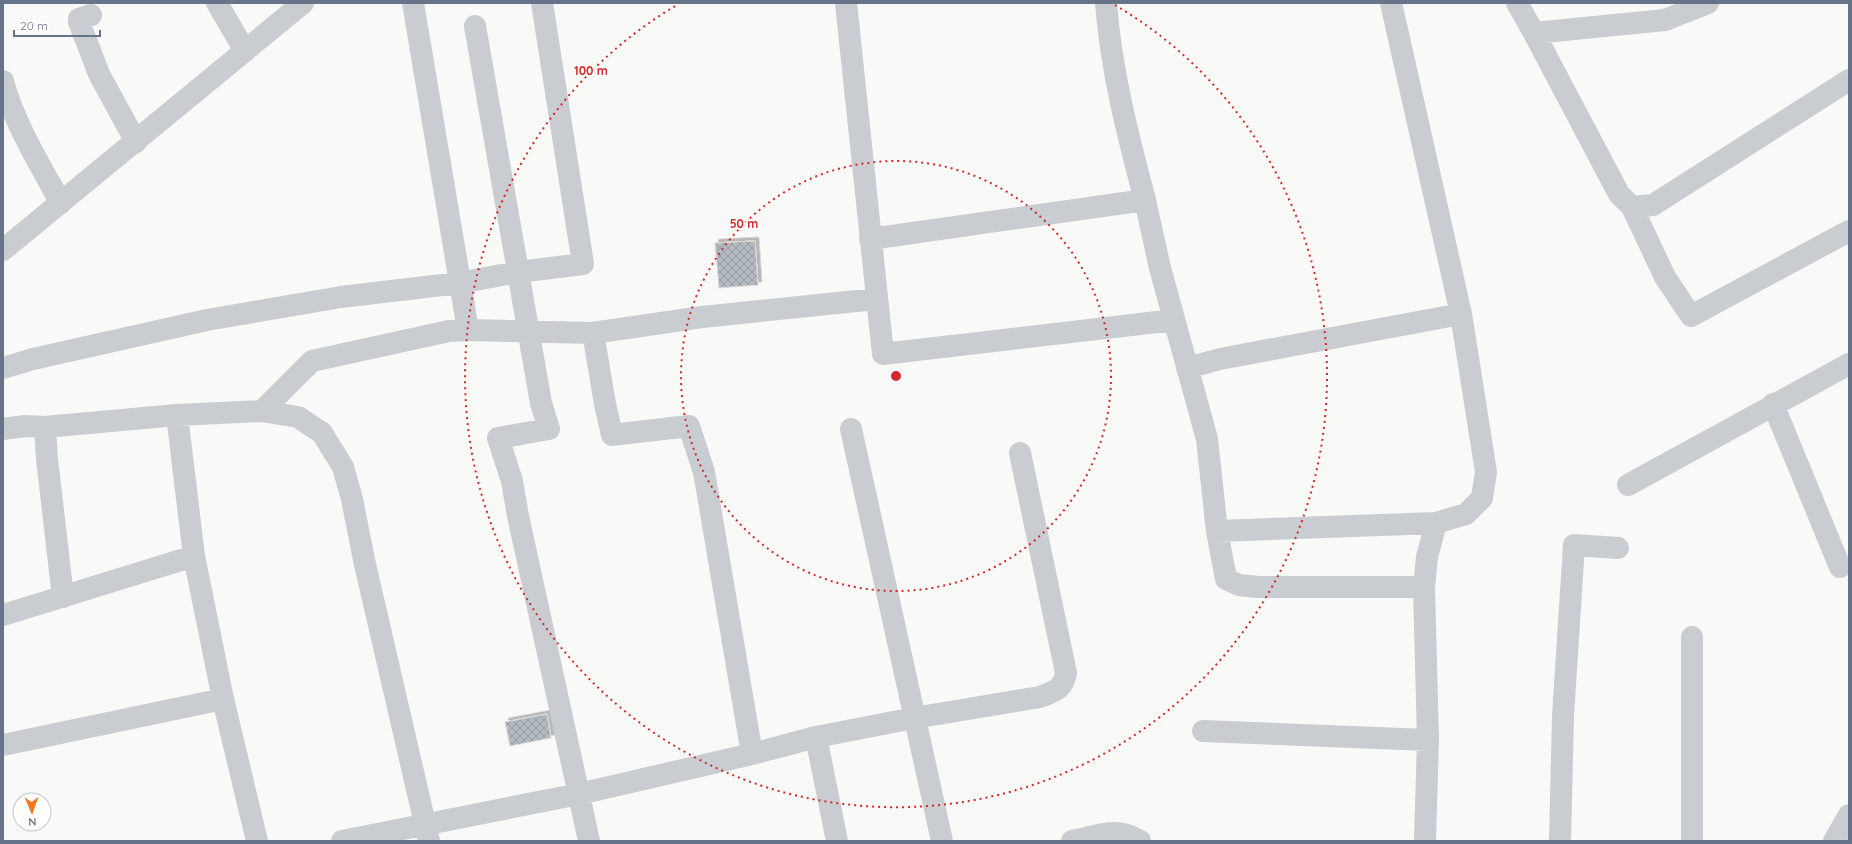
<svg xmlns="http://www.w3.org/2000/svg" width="1852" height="844" viewBox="0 0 1852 844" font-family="Quicksand,sans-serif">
<defs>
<pattern id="building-cross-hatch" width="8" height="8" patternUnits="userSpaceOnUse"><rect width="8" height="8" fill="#b4bac1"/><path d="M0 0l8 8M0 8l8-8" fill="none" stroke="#969ca3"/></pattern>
<filter id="shadow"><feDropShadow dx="3.5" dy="-3.5" stdDeviation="0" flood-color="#0004"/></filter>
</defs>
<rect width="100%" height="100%" fill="#f9faf7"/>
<path fill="url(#building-cross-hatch)" stroke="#dbdcd9" filter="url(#shadow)" d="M755,241l3,44 -39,3 -4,-45z
M547,714l4,24 -41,8 -5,-24z"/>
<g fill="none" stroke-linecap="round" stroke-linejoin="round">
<path stroke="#c9ccd0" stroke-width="22" d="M217,3l28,48
M413,3l55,327
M846,3l37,351 291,-34
M1106,3c5,67 22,133 39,197
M1391,3l70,311 25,158 -4,26 -16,16 -30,9 -9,34 -3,30 4,153 -3,101
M1517,3l17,30 85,161 13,13 21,-2 196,-125
M91,15l-12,4v3l20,52 37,68
M475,26l66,377 8,26 -51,9 14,43 6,35 71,325
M1534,33l131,-13 43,-17
M3,81c10,40 38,86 58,122
M1632,207l33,70 26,39 158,-85
M870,239l275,-39 15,68 47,171 10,92 9,48 13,6 19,2h166
M593,333l12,71 7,31 77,-9 15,46 48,282
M3,368l30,-9 174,-39 134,-23 118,-14 59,-11 65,-8 -41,-261
M1187,368l33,-9 241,-45
M1773,404l67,163
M262,411l50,-50 137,-30 19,-1 125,3 109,-16 174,-18
M177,415l17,141 29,143 34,142
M3,429l22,-3 20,1
M851,429l91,412
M1628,485l221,-121
M1217,531l219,-8
M63,597l-16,-138 -2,-32 132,-12 85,-4 36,6 24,16 21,34 9,32 12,61 65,281
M3,615l191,-59
M1203,731l225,9
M816,737l21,104
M3,745l220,-46
M342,841l237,-47 173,-40 64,-17 98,-19 126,-21c14,-6 23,-7 26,-24l-46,-220
M1072,841c26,-5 43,-15 68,0
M1560,841l3,-125 11,-171 44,3
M1692,841v-204
M1834,841l15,-26"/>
<path stroke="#c9ccd0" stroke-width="22" d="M3,250l300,-247"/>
</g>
<g fill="none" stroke="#d62828" stroke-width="2" stroke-dasharray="2 4">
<circle cx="896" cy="376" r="215"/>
<path d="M1115 5A431 431 0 1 1 677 5"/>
</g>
<circle cx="896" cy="376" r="6" fill="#d62828" stroke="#fff" stroke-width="2"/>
<g font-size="12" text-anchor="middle" font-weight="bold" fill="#d62828" stroke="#fff" stroke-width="4" stroke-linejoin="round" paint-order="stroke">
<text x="591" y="75">100 m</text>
<text x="744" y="228">50 m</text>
</g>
<rect width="1852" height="844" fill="none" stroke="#66748a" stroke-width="8"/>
<g transform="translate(32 812) rotate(178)"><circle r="19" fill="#ffffff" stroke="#c2c7d0"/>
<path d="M0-3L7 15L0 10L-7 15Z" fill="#f07821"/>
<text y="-6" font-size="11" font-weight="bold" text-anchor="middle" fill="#66748a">N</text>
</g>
<path d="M14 30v6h86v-6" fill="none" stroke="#66748a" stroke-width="2"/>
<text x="20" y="30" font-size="12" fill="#66748a" stroke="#ffffff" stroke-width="3" paint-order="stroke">20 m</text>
</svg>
